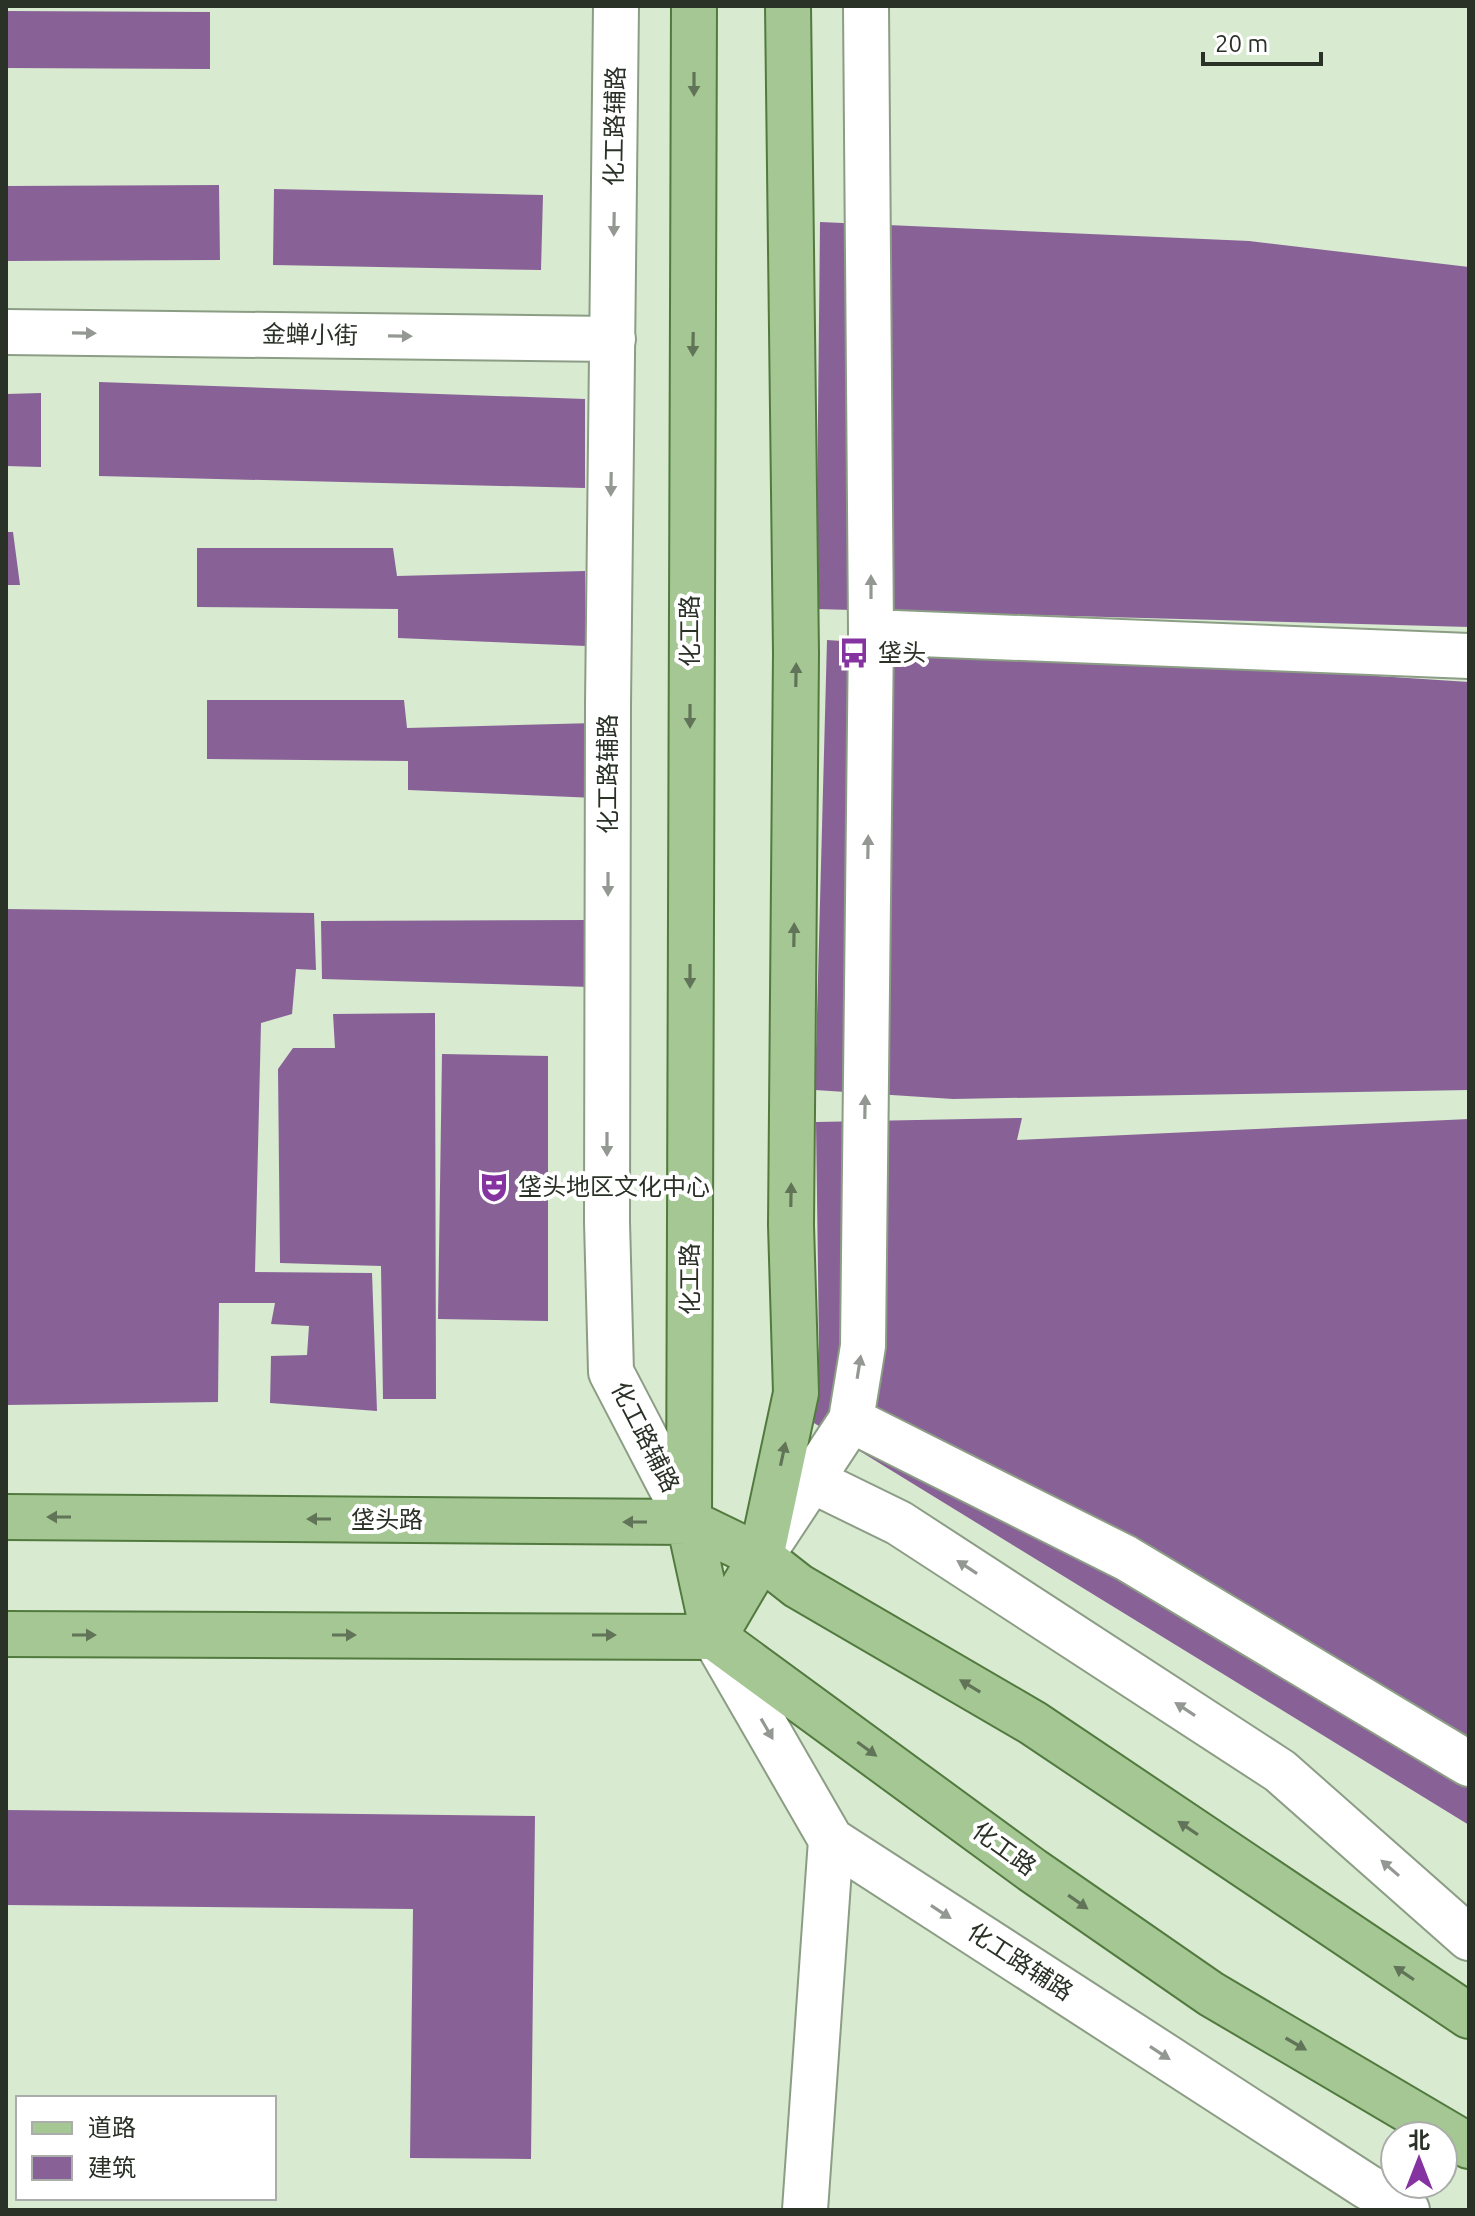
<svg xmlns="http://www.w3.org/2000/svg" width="1475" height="2216" viewBox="0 0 1475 2216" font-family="Ubuntu,'Noto Sans SC',sans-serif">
<rect width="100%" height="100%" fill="#d8ead0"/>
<path fill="#886297" d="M6,11l204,1v57l-204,-1z
M219,185l1,75 -214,1v-75z
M274,189l269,6 -2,75 -268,-5z
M820,222l429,19 220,26v360l-653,-18z
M99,382l486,17v89l-486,-12z
M41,393v74l-35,-1v-72z
M6,532h7l7,53h-14z
M197,548h196l4,28 188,-5 1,75 -188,-8v-29l-201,-2z
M827,640l642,42v408l-516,9 -138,-9z
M207,700h197l3,28 188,-5 1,75 -188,-8v-29l-201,-2z
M6,909l308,4 2,57 -20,-1 -4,45 -31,9 -6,249 117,1 5,138 -107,-8 1,-47 36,-1 2,-29 -38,-2 4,-21h-56l-1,99 -212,3z
M591,920l-1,67 -268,-8 -1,-58z
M435,1013l1,386h-53l-2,-133 -101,-3 -2,-194 15,-21h42l-2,-34z
M442,1054l106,2v265l-110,-2z
M1022,1118l-5,22 452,-21v706l-655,-402 5,-77 -3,-224z
M6,1810l529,6 -4,343 -121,-1 3,-249 -407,-4z"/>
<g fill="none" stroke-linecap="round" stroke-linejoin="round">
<g stroke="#8c9d85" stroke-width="48">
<path id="minor" d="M616,6l-8,699 -1,517 4,150 78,150
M6,332l607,7
M871,632l598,24
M851,1420l275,138 343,206
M811,1480l88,43 381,248 189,167
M762,1555l89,-135 12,-74 8,-714 -5,-626
M714,1637l117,203 535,346 41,24
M805,2210l26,-370"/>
</g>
<g stroke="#527a3f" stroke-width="48">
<path id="major" d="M694,6l-5,1516 25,115 318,233 179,124 258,152
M6,1517l683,5 72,35 37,29 235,137 436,293
M6,1634l708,3
M714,1637l47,-80 35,-164 -5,-168 5,-572 -8,-647"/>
</g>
<use href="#minor" stroke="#fff" stroke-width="44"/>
<use href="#major" stroke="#a4c794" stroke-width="44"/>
</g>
<defs><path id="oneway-solid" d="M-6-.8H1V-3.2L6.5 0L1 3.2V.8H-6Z" transform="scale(2)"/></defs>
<g fill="#617458">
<use href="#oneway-solid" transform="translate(694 84) rotate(90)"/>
<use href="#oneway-solid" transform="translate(693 344) rotate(91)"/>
<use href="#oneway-solid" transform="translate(796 675) rotate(-89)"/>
<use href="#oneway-solid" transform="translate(690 716) rotate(90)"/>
<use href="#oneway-solid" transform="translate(794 935) rotate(-89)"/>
<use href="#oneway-solid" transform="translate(690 976) rotate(90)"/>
<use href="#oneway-solid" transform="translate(791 1195) rotate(-89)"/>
<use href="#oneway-solid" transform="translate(783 1454) rotate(-78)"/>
<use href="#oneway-solid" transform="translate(59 1517) rotate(-180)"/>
<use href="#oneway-solid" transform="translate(319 1519) rotate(-180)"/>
<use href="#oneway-solid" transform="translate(635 1522) rotate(-180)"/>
<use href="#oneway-solid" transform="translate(84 1635)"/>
<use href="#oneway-solid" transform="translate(344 1635)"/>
<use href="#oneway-solid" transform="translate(604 1635)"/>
<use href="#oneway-solid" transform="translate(970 1686) rotate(-149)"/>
<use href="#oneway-solid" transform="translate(867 1749) rotate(36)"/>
<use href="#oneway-solid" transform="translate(1188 1828) rotate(-146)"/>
<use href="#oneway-solid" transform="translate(1078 1902) rotate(35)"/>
<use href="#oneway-solid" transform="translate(1404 1973) rotate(-146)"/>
<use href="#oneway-solid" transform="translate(1296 2044) rotate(30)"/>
</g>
<g fill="#949893">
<use href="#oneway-solid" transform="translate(614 224) rotate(91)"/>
<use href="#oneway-solid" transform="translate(84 333) rotate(1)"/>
<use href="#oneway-solid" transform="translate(400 336) rotate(1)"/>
<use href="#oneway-solid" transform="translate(611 484) rotate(91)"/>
<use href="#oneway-solid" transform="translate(871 587) rotate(-90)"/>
<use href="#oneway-solid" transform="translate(868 847) rotate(-89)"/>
<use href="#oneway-solid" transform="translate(608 884) rotate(90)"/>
<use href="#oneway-solid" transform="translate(865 1107) rotate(-89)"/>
<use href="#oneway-solid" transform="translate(607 1144) rotate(90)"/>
<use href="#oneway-solid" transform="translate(859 1367) rotate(-81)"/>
<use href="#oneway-solid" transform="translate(967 1567) rotate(-147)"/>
<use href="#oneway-solid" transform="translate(1185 1709) rotate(-147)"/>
<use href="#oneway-solid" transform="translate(767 1729) rotate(60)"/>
<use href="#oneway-solid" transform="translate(1390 1868) rotate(-139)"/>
<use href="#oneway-solid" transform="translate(941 1912) rotate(33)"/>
<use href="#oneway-solid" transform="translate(1160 2053) rotate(33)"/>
</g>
<defs>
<g id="bus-bare" transform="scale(2.4)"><path d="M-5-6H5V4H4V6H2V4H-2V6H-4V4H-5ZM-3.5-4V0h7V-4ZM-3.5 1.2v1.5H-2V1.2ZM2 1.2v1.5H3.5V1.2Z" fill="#8633a2" stroke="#fff" stroke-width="2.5" paint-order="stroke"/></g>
<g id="theatre-bare" transform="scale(2.4)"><path d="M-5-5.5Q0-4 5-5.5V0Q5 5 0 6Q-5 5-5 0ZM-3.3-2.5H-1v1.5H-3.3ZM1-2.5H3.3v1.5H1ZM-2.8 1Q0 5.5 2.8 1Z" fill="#8633a2" stroke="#fff" stroke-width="2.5" paint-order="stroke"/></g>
</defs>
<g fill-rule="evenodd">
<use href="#bus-bare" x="854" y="653"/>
<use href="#theatre-bare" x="494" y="1187"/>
</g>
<g text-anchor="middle" stroke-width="8" stroke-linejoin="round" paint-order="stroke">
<g font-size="24" fill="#2a3127" stroke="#fff">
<text transform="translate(615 126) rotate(-89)" y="8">化工路辅路</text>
<text transform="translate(310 335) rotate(1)" y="8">金蝉小街</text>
<text transform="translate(690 631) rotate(-90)" y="8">化工路</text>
<text transform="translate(608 774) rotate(-90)" y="8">化工路辅路</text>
<text transform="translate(690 1279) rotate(-90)" y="8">化工路</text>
<text transform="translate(645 1437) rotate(63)" y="8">化工路辅路</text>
<text x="387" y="1528">垡头路</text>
<text transform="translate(1004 1849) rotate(36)" y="8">化工路</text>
<text transform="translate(1020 1962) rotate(33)" y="8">化工路辅路</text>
</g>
<g font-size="24" fill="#2a3127" stroke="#fff" text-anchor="start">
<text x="878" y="661">垡头</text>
<text x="518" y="1195">垡头地区文化中心</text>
</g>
</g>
<rect width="1475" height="2216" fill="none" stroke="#2a3127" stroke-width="16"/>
<rect x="16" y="2096" width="260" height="104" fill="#ffffff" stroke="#aaada9" stroke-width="2"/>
<rect x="32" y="2122" width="40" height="12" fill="#a4c794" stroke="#aaada9" stroke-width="2"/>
<text x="88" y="2136" font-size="24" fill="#2a3127">道路</text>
<rect x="32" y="2156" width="40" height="24" fill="#886297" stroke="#aaada9" stroke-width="2"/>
<text x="88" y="2176" font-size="24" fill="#2a3127">建筑</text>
<g transform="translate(1419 2160)"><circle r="38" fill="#ffffff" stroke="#aaada9" stroke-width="2"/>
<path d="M0-6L14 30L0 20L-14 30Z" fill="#8633a2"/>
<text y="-12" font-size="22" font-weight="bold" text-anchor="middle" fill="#2a3127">北</text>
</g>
<path d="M1203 52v12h118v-12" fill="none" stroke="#2a3127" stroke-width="4"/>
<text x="1215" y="52" font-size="24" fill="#2a3127" stroke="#ffffff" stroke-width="6" paint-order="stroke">20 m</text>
</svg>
